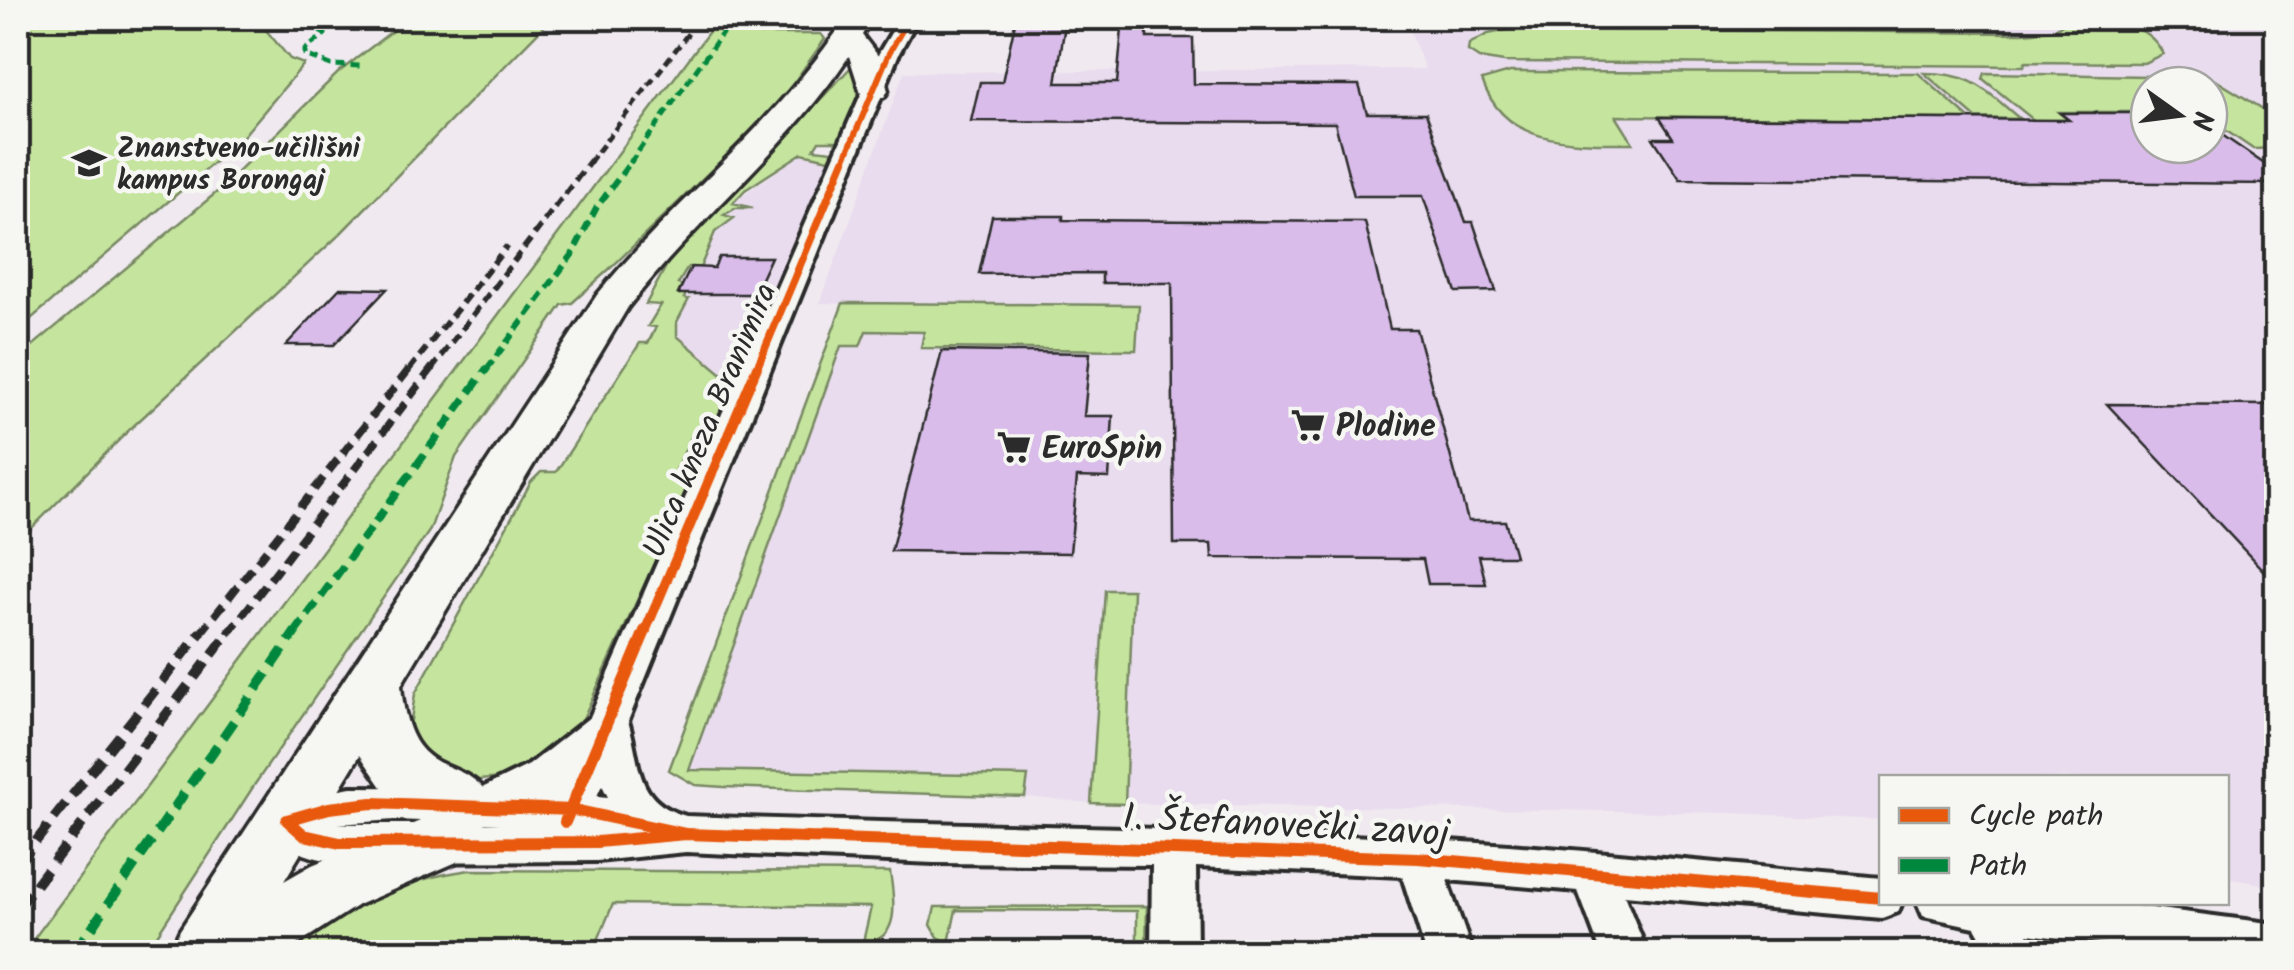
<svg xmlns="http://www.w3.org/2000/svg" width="2294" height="970" viewBox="0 0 2294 970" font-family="Kalam,sans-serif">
<rect width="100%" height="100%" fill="#f0eaf0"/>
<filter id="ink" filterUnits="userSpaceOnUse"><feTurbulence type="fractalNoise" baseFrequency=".01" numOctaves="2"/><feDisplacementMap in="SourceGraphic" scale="20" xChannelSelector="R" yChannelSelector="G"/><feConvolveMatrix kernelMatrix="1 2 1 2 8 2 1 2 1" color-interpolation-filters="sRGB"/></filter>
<g filter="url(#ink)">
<path fill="#e9dcee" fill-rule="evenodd" d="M1405,18h871v869l-49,-9 -1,-100h-344l-1,42 -151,-7 -639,-10 -66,-6 -301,-10 -29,-2 -26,-15 174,-466 -23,-1 84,-231 521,-3zM2149,85h60v60h-60z
M802,153l31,7 -105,220 -51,-44 6,-37 -5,-14 38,-53 17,-13 -11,-3 14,-8 16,1 -20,-6z"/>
<path fill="#c5e59e" stroke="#788864" stroke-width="2.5" d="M18,18h238l34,41 14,5 -65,77 -221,189z
M409,18h143l-214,218 -211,196 -109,110v-184l199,-166 122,-120z
M719,18h52l-10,16h60l4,5 -48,67 -161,157 -44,40 -10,2 -106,152 -26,73 -175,254 -109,168h-122z
M2070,18c32,0 78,2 93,36l-19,9 -119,-1 -1,4 -520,-4 -25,-4 -11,-7 1,-7 19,-10 24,-5 511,4 31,-3z
M853,65l8,28 -22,53h-4l1,-5h-17l-5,8 19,2 -4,8 -27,-6 -57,37 -12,13 20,5h-17l-12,7 10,3 -19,14 -15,36 -12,-1 -10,17 12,2 -6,12 5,1 -12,23v14l50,42 4,12 -19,44 -20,1 -16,35h15l-4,8h6l-118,258 -42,32 -32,10 -33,3 -49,-26 -9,-29 5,-32 116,-212 10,-10h15l84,-129h8l8,-16 -8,-1 13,-21 -15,-1 24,-45z
M1510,72l408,1 52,46 -354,-3 17,27c-60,0 -128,4 -151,-63z
M1924,73c49,0 60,16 96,46l-44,-1z
M1985,73l163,3 5,8 30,1 1,-6h5v6h-40v27h-91l27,22h-34l-68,-55z
M2207,79l10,2 59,36v31l-23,1 -44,-30v-34h-6z
M843,303l296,2 -3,45 -215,-2 3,-16 -58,-1 -6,15h-19l-152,424 339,6 -3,21 -301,-10 -29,-2 -26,-15z
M1105,590h28l-8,214 -34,-1z
M470,870l420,2c4,26 12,70 -27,70l8,-35 -258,-3 -20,48h-300c50,-46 109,-73 177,-82z
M1147,906l-1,46h-9v-41l-181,-1 -7,33 -11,-6 -7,-12 4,-18z"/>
<path fill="#d9bcea" stroke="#2b2b2b" stroke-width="2.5" d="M1016,18h50l-10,65h61l6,-65h25l-1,20h46l1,46 165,1 8,28h59l40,109h7l23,69 -40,1 -33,-96h-69l-19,-73 -364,-2 9,-39h22z
M2060,113h89v32h60v-19l67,46v12l-596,-5 -27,-41h20l-14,-21 410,3z
M992,216h71v4l302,2 25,107h26l52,192h37l10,35h-36l7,28h-58l-5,-25 -211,-1 -1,-14h-37l-2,-261h-70v-10l-123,1z
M719,257h52l-17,37h-76l13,-27 23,1z
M340,288l47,1 -53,56h-48z
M942,351l148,2 -6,63h29l-4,62 -32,-1 -7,76 -179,-2z
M2107,404l169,1v179z"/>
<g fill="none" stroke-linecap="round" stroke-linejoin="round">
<g stroke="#2b2b2b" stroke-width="8">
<path id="minor" d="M900,18h18l-19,35 -271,668c13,42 5,80 58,95 242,9 485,10 727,23 156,8 313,26 469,39v24h20l-4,10 -16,6 -258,-23 23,57h-46l-23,-61 -131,-11 25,72h-46l-24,-76 -206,-9 1,85h-46l1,-87 -218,-2 -248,-11 -89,9 -257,1c-32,-4 -60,-12 -74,-42l6,-13 36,-12 43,-8 131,1 47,-23 61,-48 289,-664zM602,785l6,12 -11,-1zM394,820l106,4h-162z
M1917,902h189l170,22v28h-106l-142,-18 8,18h-47l-14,-25 -52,-11z"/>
</g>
<g stroke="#2b2b2b" stroke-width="7">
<path id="secondary" d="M846,18h26l-10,17 17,22 9,34 -4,6h-22l-13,-41c-62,93 -152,163 -221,251l-227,378c9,106 65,62 94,120l-9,18 -23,8 6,11 -10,19 -101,44 -73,47h-115l10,-22 417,-635c79,-96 180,-172 249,-277zM360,755l24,35 46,27 -118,48 -28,16z"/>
</g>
<use href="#minor" fill="#f6f6f2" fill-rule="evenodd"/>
<use href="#secondary" fill="#f6f6f2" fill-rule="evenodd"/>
<path stroke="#2b2b2b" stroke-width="5" stroke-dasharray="9 5" stroke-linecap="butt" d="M589,163l111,-145"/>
<path stroke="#2b2b2b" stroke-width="6" stroke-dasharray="11 6" stroke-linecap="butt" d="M409,370l98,-124
M431,370l160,-210"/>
<path stroke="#2b2b2b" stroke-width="8" stroke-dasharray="15 8" stroke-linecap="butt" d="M200,634l211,-267
M228,634l205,-267"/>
<path stroke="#2b2b2b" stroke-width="10" stroke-dasharray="19 10" stroke-linecap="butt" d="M18,864l184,-233
M18,908l212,-277"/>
<path stroke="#00873e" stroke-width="5" stroke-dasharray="9 5" stroke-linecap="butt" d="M295,18l30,16 -20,16v5l26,10 32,1
M630,163l103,-145"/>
<path stroke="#00873e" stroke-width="6" stroke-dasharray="11 6" stroke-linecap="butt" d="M486,370l86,-115 25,-48 35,-47"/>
<path stroke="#00873e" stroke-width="8" stroke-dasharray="15 8" stroke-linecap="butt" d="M294,634l194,-267"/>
<path stroke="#00873e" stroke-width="10" stroke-dasharray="19 10" stroke-linecap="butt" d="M75,952l221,-321"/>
<g stroke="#f6f6f2" stroke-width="10">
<path id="cycleway-far3" d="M843,163l46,-110 20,-35"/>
</g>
<g stroke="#f6f6f2" stroke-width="12">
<path id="cycleway-far2" d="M756,370l88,-210"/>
</g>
<g stroke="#f6f6f2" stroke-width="16">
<path id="cycleway-far1" d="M644,634l113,-267"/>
</g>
<g stroke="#f6f6f2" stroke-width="19">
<path id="cycleway" d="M372,803l202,7 112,24 -89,8 -257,1 -36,-8 -17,-15 42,-12z
M565,822l80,-191
M686,834l732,24 464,40"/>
</g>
<use href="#cycleway-far3" stroke="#e8590c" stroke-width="6"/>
<use href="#cycleway-far2" stroke="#e8590c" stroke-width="8"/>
<use href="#cycleway-far1" stroke="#e8590c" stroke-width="10"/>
<use href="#cycleway" stroke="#e8590c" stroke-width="12"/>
</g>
</g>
<defs>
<g id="university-bare" transform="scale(2.7)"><path d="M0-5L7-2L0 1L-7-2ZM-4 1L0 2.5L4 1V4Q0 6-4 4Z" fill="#2b2b2b" stroke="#f6f6f2" stroke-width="2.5" paint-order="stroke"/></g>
<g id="supermarket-bare" transform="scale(2.7)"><path d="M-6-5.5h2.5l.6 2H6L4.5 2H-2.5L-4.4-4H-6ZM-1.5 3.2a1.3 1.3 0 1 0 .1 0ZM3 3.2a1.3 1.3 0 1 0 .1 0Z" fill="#2b2b2b" stroke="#f6f6f2" stroke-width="2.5" paint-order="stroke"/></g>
</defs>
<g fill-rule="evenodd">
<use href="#university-bare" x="89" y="163"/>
<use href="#supermarket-bare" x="1308" y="425"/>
<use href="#supermarket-bare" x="1014" y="447"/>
</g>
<g text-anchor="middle" stroke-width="9" stroke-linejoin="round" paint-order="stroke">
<g font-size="28" font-weight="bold" fill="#2b2b2b" stroke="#f6f6f2" text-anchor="start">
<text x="117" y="157">Znanstveno-učilišni<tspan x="117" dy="32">kampus Borongaj</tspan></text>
</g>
<g font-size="32" fill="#2b2b2b" stroke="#f6f6f2">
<text transform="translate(709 420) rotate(-67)" y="11">Ulica kneza Branimira</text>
</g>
<g font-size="32" font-weight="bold" fill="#2b2b2b" stroke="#f6f6f2" text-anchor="start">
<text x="1336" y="436">Plodine</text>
<text x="1042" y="458">EuroSpin</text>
</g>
<g font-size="38" fill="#2b2b2b" stroke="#f6f6f2">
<text transform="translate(1286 824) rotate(3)" y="13">I. Štefanovečki zavoj</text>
</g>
</g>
<rect width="2294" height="970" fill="none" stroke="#f6f6f2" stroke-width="60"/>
<rect x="30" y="30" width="2234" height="910" fill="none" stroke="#2b2b2b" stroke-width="4" filter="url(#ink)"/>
<rect x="1879" y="775" width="350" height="130" fill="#f6f6f2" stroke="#a5a5a2" stroke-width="2.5"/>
<rect x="1899" y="808" width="50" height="15" fill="#e8590c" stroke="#a5a5a2" stroke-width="2.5"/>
<text x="1969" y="825" font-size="30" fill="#2b2b2b">Cycle path</text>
<rect x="1899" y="858" width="50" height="15" fill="#00873e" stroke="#a5a5a2" stroke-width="2.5"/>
<text x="1969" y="875" font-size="30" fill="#2b2b2b">Path</text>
<g transform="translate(2179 115) rotate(104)"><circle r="48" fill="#f6f6f2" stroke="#a5a5a2" stroke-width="2.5"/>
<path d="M0-8L18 38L0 25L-18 38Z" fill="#2b2b2b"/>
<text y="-15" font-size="28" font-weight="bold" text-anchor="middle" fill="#2b2b2b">N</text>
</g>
</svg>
